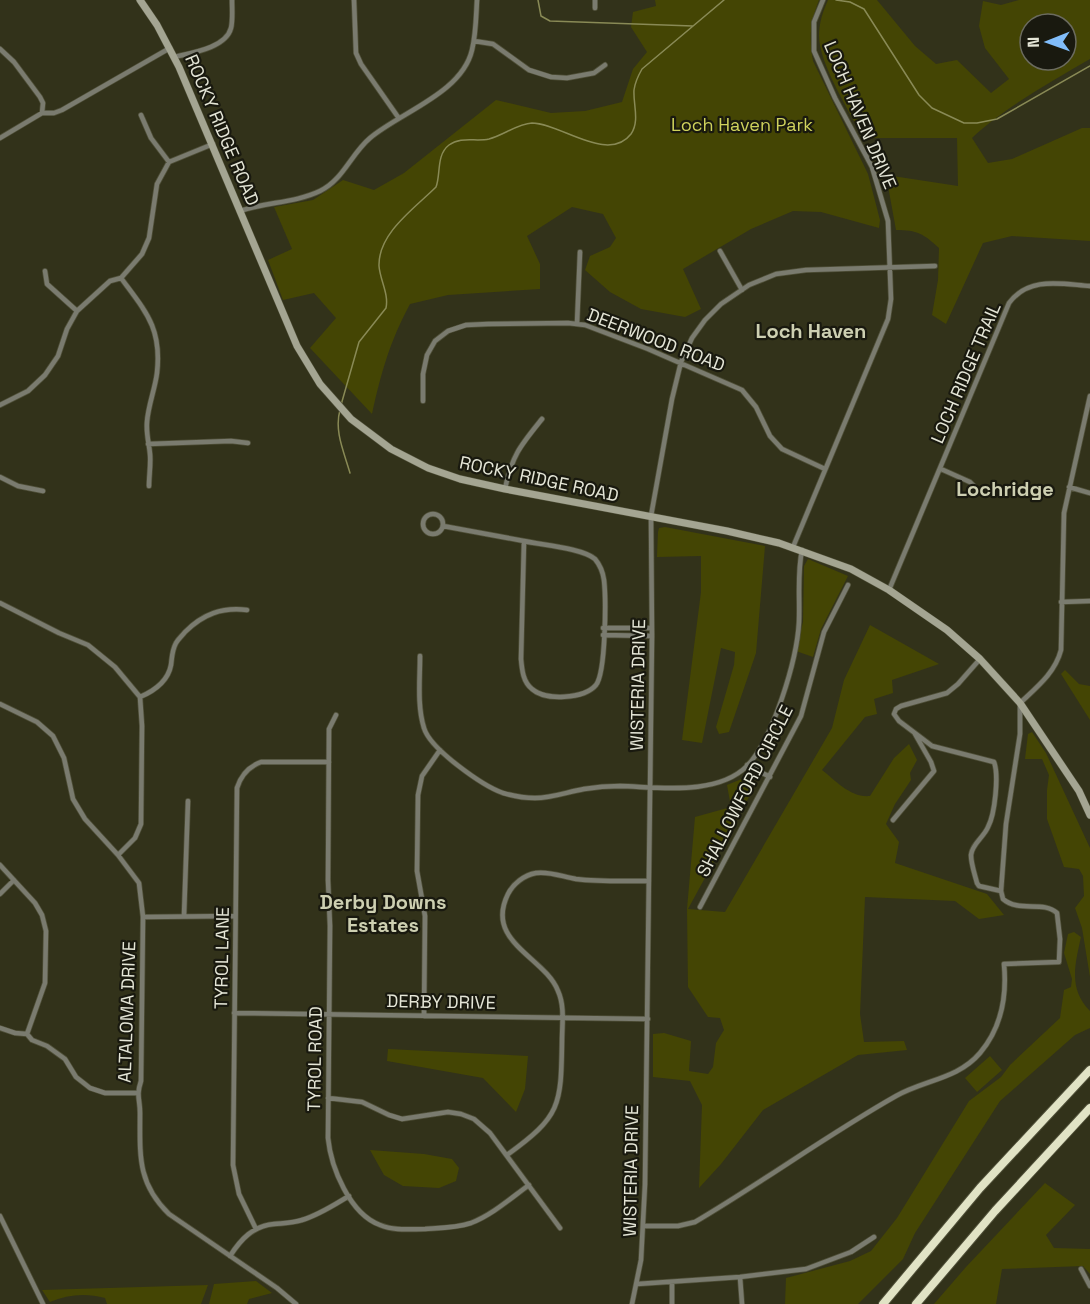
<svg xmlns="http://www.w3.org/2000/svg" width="1090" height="1304" viewBox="0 0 1090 1304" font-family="'Space Grotesk',sans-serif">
<rect width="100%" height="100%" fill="#32321a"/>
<path fill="#444504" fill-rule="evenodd" d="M655,0h164c-9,23 -10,37 -6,61l55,113 12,46 -1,8 -58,-16 -28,-1 -42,18 -68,40 18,40 -16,8 -44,-8 -31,-17 -25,-22 5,-14 20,-9 6,-9 -13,-24 -31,-7 -45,29 13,28v25l-92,6 -38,9c-20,37 -29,69 -38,110l-62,-66 26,-30 -22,-25 -31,7 -15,-40 24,-11 -18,-42 39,-7 30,-20 31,10 30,-17 92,-73 55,13 34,-2 37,-9 11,-33 14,-17 -16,-25 2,-15 23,-6z
M828,0h49l38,46 21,18 21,-4 34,33 18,-14 -24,-31 -6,-22 4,-25 18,4 18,-5h71v59c-38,22 -86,49 -118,79l16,25 24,-4 70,-31h8v113l-78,-5 -29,7 -37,81 -14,-9 6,-35 1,-32c-15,-14 -22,-18 -43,-18l-10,-55 72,11 -1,-48h-94c-13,-26 -44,-74 -44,-102 0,-13 4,-25 9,-36zM1030,24h36v36h-36z
M665,527l100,19 -9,107 -27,79 -10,2 -3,-7 18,-62 1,-13 -14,-4 -19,95 -20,-3 19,-148v-36l-44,1 1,-25 1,-4z
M808,559l40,17 -27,53 -8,28 -17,-6 7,-29 1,-56z
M870,625l69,39 -47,16 1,13 -19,6 3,15 -12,3 -43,53c14,11 29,28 48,26l24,-38 15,-14 8,16 -7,13 1,7 -16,24 -9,20 13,18 -4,21 92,31 17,21 -25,4 -24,-18 -90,-4 -5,117 4,28 40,-1 3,9 -49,5 -95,55 -42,54 -22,24 3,-83 -12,-24 -37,-4v-43l11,-1 27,8 -2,30 19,3 5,-7 3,-24 8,-13 -4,-12 -12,-1 -20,-30 -1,-78 8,-92 36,-10 -4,-22 17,-7 11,8 -67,123 37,3 107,-184 12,-48z
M1065,670l14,14 11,2v34l-29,-46z
M1032,732l14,21 44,95v129l-8,-49 -7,-20 9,-12 -1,-20 -4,-7 -15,-2 -17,-48v-29l2,-15 -7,-16h-17l3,-25z
M1074,932l7,5c-6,27 -13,52 9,74v17l-15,7 -75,66 -85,132 -12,26 -45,45h-73l1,-26 64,-17 21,-10 26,-33 72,-117 32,-24 9,-12 50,-47 4,-28 7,-3 1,-8 -8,-26 4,-19z
M388,1049l140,7 -3,33 -9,23 -33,-34 -96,-17z
M990,1056l12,14 -25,22 -12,-14z
M370,1150l54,4 28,5 7,9 -3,13 -17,7 -36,-2 -19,-11z
M1045,1183l30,22 -29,30 8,13 36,1v25l-7,-8 -81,3 -6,35h-62l32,-37z
M256,1281l16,12 -23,6 -2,5h-38l5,-20z
M208,1285l-7,19h-94l-2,-6c-18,-5 -37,-4 -55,4l-8,-12z"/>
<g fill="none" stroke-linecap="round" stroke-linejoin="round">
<path stroke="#898a56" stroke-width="1.5" d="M538,0l3,16 9,5 143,5
M836,0l14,2 14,7 55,86 13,13 32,15h13l20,-4 93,-53
M341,405l18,-63 27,-34c3,-14 -6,-28 -7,-42 -1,-33 36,-58 57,-79 5,-13 0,-32 13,-42 12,-9 27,-3 40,-6 15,-4 28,-15 43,-16 28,0 76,41 99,11 9,-13 2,-30 3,-44 1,-8 4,-14 8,-21l82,-69
M340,410c-6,21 4,42 10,63"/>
<g stroke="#4f4f38" stroke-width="6">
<path id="minor" d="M354,0l2,53 5,11 37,53
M595,0v8
M474,41l19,3 36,26 22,7 16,1 27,-5 11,-8
M0,49l14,13 26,35 3,6 -1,10
M174,57c17,-4 52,-9 57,-29 2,-8 1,-19 1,-28
M141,115l10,23 18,24
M0,138l42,-25h12l8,-3 108,-62
M240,211c26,-9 55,-8 80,-20 23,-11 31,-37 50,-53 31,-26 92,-45 102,-88 4,-16 4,-33 5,-50
M720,251l22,39
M45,271l2,13 30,27
M121,278c25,34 41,50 36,95 -2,16 -9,33 -10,49 -1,12 2,21 3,32 1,10 -1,22 -1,32
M577,324l3,-72
M423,401v-27l4,-19 8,-14 13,-10 18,-6 22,-1 80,-1 17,2 63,24 94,41 14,17 14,29 12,13 43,20
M0,405l28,-14 17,-16 13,-19 9,-27 10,-18 33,-30 11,-3 21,-24 7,-16 8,-54 12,-22 44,-18
M148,444l83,-3 17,2
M941,469l29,13 9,9
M0,477l18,9 25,5
M1069,487l21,6
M505,489c7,-34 16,-44 37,-70
M423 524a10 10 0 1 1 20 0a10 10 0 1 1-20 0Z
M443,526l81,15
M524,541c17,4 58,7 71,18 5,6 8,14 9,21 2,18 2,92 -8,105 -12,14 -51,16 -64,4 -9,-7 -10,-19 -11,-30z
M793,547l95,-228 3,-20 -3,-78 -16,-54 -37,-69 -21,-47v-29l9,-22
M889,590l120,-287c20,-27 52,-19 81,-17
M1061,602l29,-1
M0,603l59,30 29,12 27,22 25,30 2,29 -1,98 -6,14 -17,17
M603,628h49
M603,635l49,1
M420,656c0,23 -3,50 4,72 6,21 59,58 79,65 10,3 21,5 32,5 17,0 32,-6 49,-9 12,-2 24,-3 36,-3 39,1 97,10 127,-20 26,-27 50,-106 52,-144 1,-24 -2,-48 3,-72
M980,659l-22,25 -11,9 -46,13 -5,3 -2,5 5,7 33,25 62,16c5,13 1,52 -6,65 -4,10 -16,17 -17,28 0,9 4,20 6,28l2,3 22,5
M140,697c14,-6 28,-16 31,-32 1,-8 1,-15 5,-22 2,-4 6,-7 9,-11 18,-18 37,-25 62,-22
M0,704l37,18 16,14 11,22 9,41 12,20 33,36 21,28 4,34 -2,164c-5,15 -1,18 -1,32 0,42 -3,70 29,101l108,74 19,16
M336,715l-7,14 -1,151 2,46 -2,212c3,30 22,76 52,87 14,6 30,4 45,4 16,-1 31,-1 46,-6 21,-8 40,-25 58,-38
M747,765l23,12
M893,820l41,-49 -3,-9 -16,-28
M0,865l35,38 7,12 4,16 -1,52 -18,51
M0,894l14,-14
M700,907l101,-191 23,-84 24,-47
M184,916l4,-115
M143,917l92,-1
M234,1013l414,6
M424,1016l1,-100 -8,-45 1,-76 4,-19 18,-26
M0,1028l15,5 12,1 5,6 15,6 18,13 11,18 14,11 15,5h32
M328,1098l34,4 27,13 13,4 46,-7 13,2 13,5 16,14 70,95
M507,1155c54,-39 54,-49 55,-114 0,-16 3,-35 -4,-50 -13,-34 -74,-49 -50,-97 5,-10 16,-19 28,-21 14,-2 27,4 40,6 24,3 49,2 73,2
M0,1216l43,88
M644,1226h34l17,-4c68,-40 132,-87 201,-126 28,-16 62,-17 84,-43 22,-26 27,-57 24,-89l55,-2 1,-23 -3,-26c-14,-13 -38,0 -54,-14l-2,-8 5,-67 14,-90v-31c17,-16 35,-30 41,-53l3,-137 26,-117
M256,1229l-17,-35 -6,-29 4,-377c4,-13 11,-21 24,-26h68
M230,1256c11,-17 23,-30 44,-32 10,-1 19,-1 28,-4 17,-5 32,-15 47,-24
M1081,1269l9,17
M740,1277l2,27
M637,1284l103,-7 66,-8 45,-17 23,-15
M632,1304l9,-44 4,-76 7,-548 -1,-120 21,-117 9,-37 11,-24 13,-18 16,-16 28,-19 27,-11 30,-4 129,-4
M672,1304v-22"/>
</g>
<g stroke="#4f4f38" stroke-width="8">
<path id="secondary" d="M140,0l17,25 22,42 118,279 23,38 31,35 40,30 37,19 32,11 45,10 222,42 52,12 72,26 38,21 58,40 33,29 40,44 59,88 11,24"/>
</g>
<g stroke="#4f4f38" stroke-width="10">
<path id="motorway" d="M883,1304l97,-116 110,-118
M916,1304l79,-93 95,-103"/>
</g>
<use href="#minor" stroke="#7a7b6f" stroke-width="4.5"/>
<use href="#secondary" stroke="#a4a592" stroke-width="7"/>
<use href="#motorway" stroke="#e1e3c5" stroke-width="8"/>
</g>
<g text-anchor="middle" stroke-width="4.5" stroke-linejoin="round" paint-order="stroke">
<g font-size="18" fill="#e5e6d7" stroke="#19190f">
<text transform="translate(860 115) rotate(67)" y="6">LOCH HAVEN DRIVE</text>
<text transform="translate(222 130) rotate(67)" y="6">ROCKY RIDGE ROAD</text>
<text transform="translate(656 340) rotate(21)" y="6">DEERWOOD ROAD</text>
<text transform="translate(966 373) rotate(-67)" y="6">LOCH RIDGE TRAIL</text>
<text transform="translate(539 479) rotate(12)" y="6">ROCKY RIDGE ROAD</text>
<text transform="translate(638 685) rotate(-89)" y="6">WISTERIA DRIVE</text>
<text transform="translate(745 791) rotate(-63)" y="6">SHALLOWFORD CIRCLE</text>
<text transform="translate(222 958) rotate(-89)" y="6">TYROL LANE</text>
<text transform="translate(441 1002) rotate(1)" y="6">DERBY DRIVE</text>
<text transform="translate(127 1012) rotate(-88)" y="6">ALTALOMA DRIVE</text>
<text transform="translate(315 1059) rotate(-89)" y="6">TYROL ROAD</text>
<text transform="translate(631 1171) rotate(-89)" y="6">WISTERIA DRIVE</text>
</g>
<g font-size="18" fill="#cfd25c" stroke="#19190f">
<text x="742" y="131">Loch Haven Park</text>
</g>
<g font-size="20" font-weight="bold" fill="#cdcfb1" stroke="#19190f">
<text x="811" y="338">Loch Haven</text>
<text x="1005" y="496">Lochridge</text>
<text x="383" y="909">Derby Downs<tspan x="383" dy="23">Estates</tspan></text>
</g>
</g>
<g transform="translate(1048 42) rotate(269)"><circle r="28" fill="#19190f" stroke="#6b6b5f" stroke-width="1.5"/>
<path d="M0-4.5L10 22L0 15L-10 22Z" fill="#81bdfa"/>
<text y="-9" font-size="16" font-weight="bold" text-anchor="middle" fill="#e5e6d7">N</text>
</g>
</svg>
